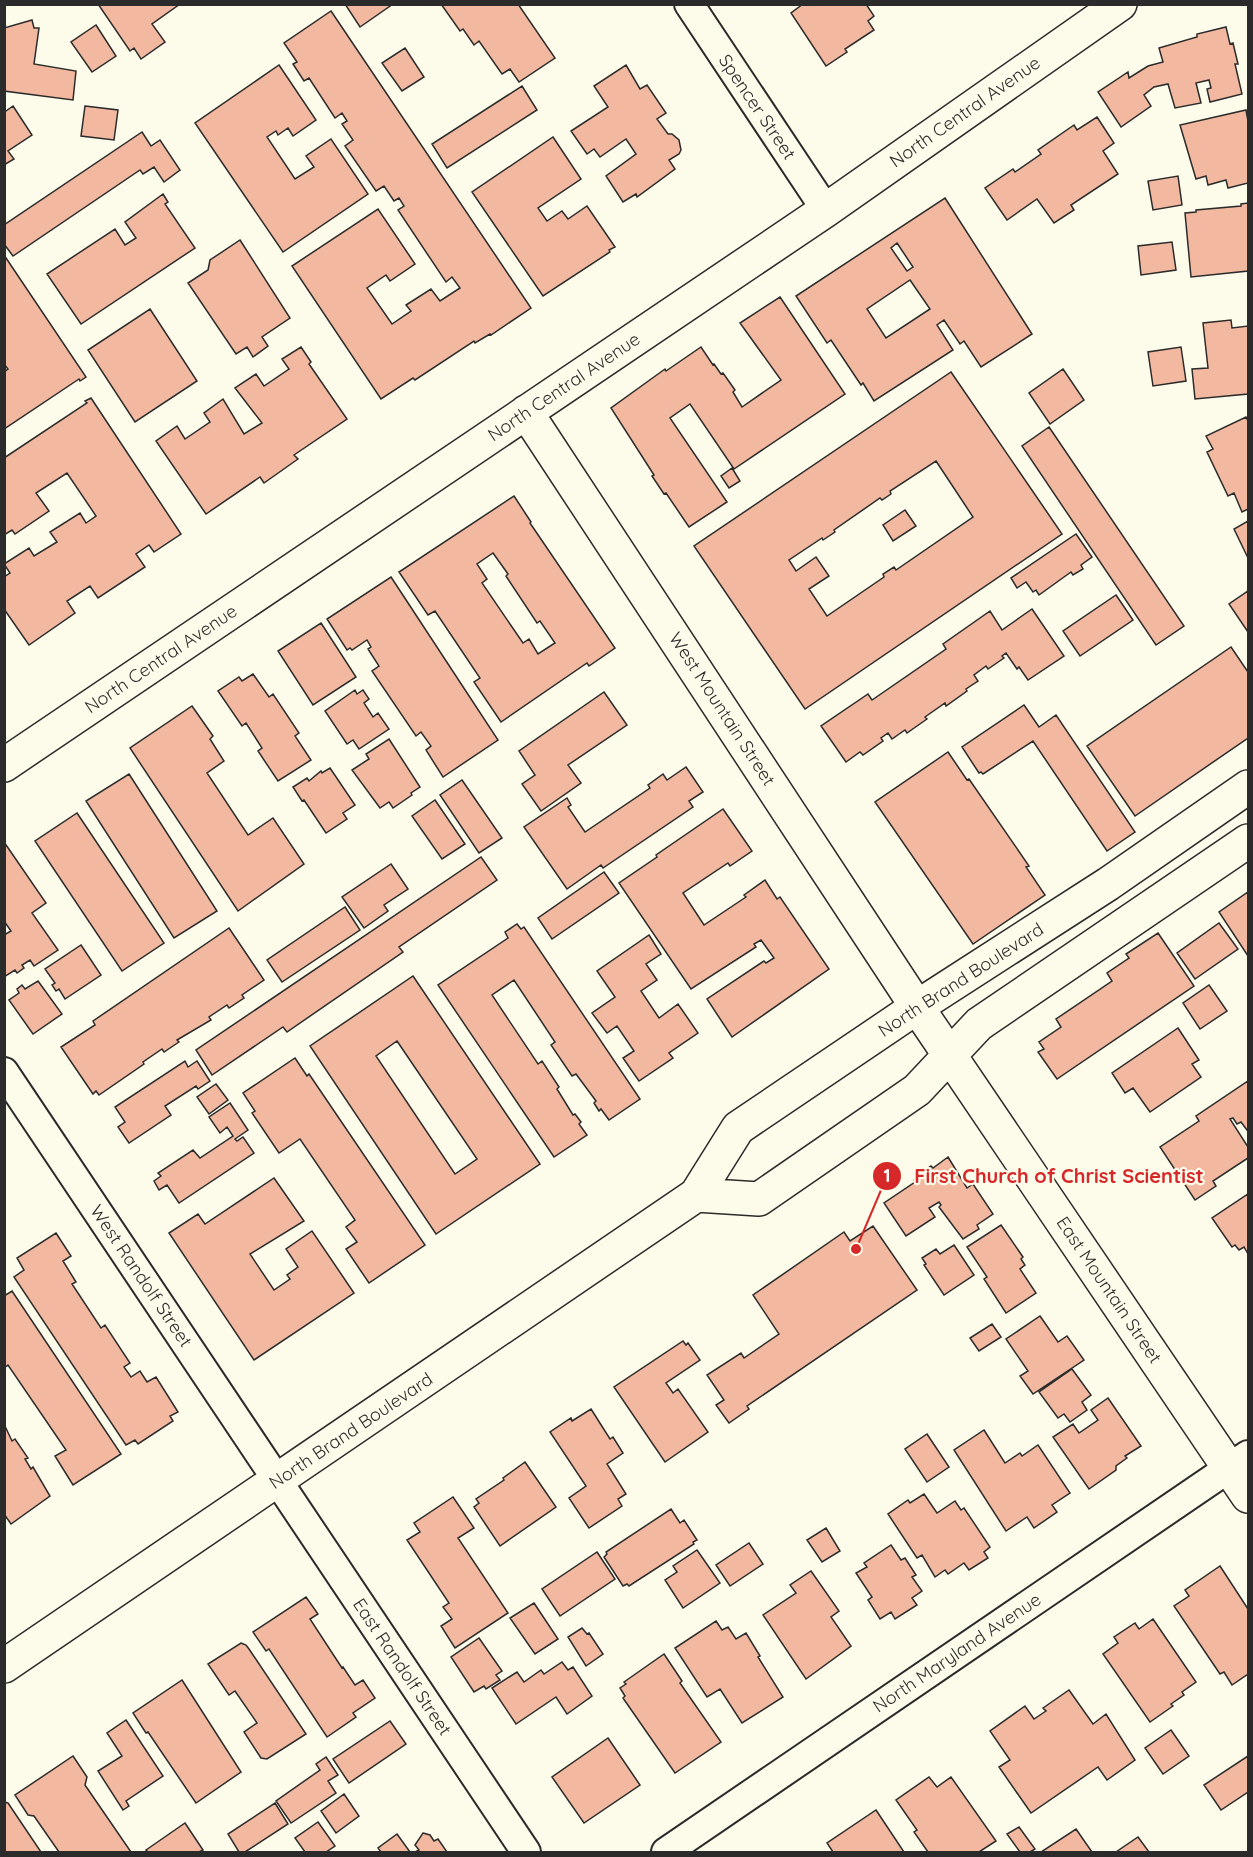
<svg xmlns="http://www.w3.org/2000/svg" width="1253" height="1857" viewBox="0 0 1253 1857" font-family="Quicksand,sans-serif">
<rect width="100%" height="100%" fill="#fdfbea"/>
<path fill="#f2b8a0" stroke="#2b2b2b" stroke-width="1.5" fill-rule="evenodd" d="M98,4h82l-28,20 13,18 -24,17 -7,-11 -4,3z
M345,4h48l-33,23z
M441,4h77l37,54 -36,24 -9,-13 -8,5 -23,-33 -5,4 -11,-16 -3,2z
M803,4h63l8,12 -6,5 6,9 -29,19 2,3 -21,14 -35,-53z
M331,11l200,297 -40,27 -1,-1 -15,9 -1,-2 -59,39 -2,-2 -32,21 -89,-133 86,-57 37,55 -25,17 -4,-6 -19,13 25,36 19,-13 -5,-6 25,-16 9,12 20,-13 -8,-11 -6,5 -48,-72 6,-4 -5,-8 -5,3 -10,-15 -8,5 -31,-45 8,-6 -11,-16 5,-3 -5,-8 -7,5 -26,-40 -5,3 -11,-17 4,-2 -13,-19z
M32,20l2,8h5l-5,36 42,7 -3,29 -69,-9v-63z
M96,25l20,31 -24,16 -21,-30z
M1226,27l4,17 3,-1 5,21h-3l7,30 -32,8 -3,-13 4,-1 -2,-8 -13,3 5,20 -26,5 -7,-24 -14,3 -10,8 7,11 -30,21 -23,-35 30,-20 1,6 19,-12 15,-4 -4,-14 38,-11v-3z
M405,48l19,29 -22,14 -20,-28z
M279,65l37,55 -23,16 -5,-8 -10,7 -2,-4 -9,6 28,42 19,-12 -8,-11 25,-17 37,55 -85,58 -88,-129z
M626,65l14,24 7,-4 19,28 -9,6 11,15h4l7,6 2,10 -2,4 -10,6 6,9 -38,28 -1,-3 -13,8 -17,-26 30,-22 -10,-15 -26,18 -6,-8 -7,5 -16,-23 37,-24 -14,-21z
M522,86l15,24 -90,58 -15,-24z
M13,106l19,29 -24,16 6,8 -10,6v-55l2,1z
M85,106l33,4 -4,30 -33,-4z
M1246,110l2,11v62l-20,5 -2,-8 -18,5 -2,-9 -10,3 -16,-54z
M1097,117l17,26 -11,8 15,23 -47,31 3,5 -20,13 -17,-24 -30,21 -22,-32 28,-19 2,3 26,-18 -3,-4 36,-25 3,5z
M142,132l9,14 9,-6 20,30 -16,12 -10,-15 -11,7 -3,-4 -127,86 -9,-12v-19z
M553,137l28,42 -43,29 9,13 15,-10 6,8 19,-13 28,41 -6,3 1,2 -67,44 -71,-104z
M1178,176l4,29 -29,5 -5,-29z
M163,194l5,8 -3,2 30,44 -114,76 -34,-50 68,-45 10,16 11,-7 -11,-16z
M945,198l87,136 -51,33 -17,-26 -4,3 -16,-24 -7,5 16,25 -79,51 -11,-18 -2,2 -30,-45 -4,3 -31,-47zM897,243l16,24 -6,4 -16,-23zM910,280l20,29 -44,29 -19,-29z
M1248,203v68l-57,6 -6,-64 11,-1v-2l45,-4v-2z
M240,240l50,78 -28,19 6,9 -15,11 -6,-10 -11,7 -48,-71 20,-13 2,-10z
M1172,242l4,28 -35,5 -3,-29z
M4,255l82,122 -6,4 -1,-2 -75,50v-57l4,-3 -4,-5z
M780,297l65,97 -111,75 -44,-65 -20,14 57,84 -38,25 -23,-34 -2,1 -12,-18 2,-1 -43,-67 54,-39 1,2 35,-24 12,18 1,-1 7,10 2,-1 12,17 -2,2 9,15 39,-27 -41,-57z
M150,309l47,72 -62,41 -47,-72z
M1231,320l1,8 16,-2v68l-53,5 -3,-30 16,-1 -5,-45z
M301,347l10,15 -2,2 38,55 -53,36 4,4 -34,24 -4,-6 -54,37 -50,-73 21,-15 8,13 25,-17 -6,-9 19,-14 21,35 18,-11 -27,-35 21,-14 8,12 25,-17 -7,-10z
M1181,347l5,34 -33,5 -5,-34z
M1063,369l21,31 -34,24 -21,-31z
M951,372l111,162 -257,175 -111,-163zM936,461l37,56 -77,53 -2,-3 -11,7 1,3 -57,39 -18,-27 20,-13 -13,-19 -20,14 -7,-11 33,-22 1,2 12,-8 -1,-2 46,-32 2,2 9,-6 -1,-3z
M91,398l90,136 -27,18 -5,-7 -13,9 9,13 -47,31 -8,-12 -23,15 8,12 -46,32 -25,-36v-32l6,-4 -6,-9 25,-16 5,8 23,-14 -7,-10 30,-19 6,10 10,-7 -29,-43 -31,20 13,18 -34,23 -3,-4 -8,5v-77l83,-55 -2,-2z
M1246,417l2,4v88l-6,3 -8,-19 -6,3 -21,-44 6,-3 -7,-13z
M1049,427l135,199 -28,19 -134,-199z
M732,468l8,13 -11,7 -8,-12z
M514,496l17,26 -1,1 85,125 -26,18 -2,-3 -86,59 -27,-40 6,-4 -45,-67 -7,4 -29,-43zM493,553l15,21 -2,2 31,47 3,-2 15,22 -17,11 -9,-15 -6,4 -41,-60 5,-4 -10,-15z
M905,510l11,16 -23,15 -10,-16z
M1248,521v37l-14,-29z
M1076,534l16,23 -11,8 2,4 -10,6 -2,-3 -32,23 -3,-5 -3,2 -7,-10 -9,6 -6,-10z
M391,577l107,163 -55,37 -17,-27 5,-4 -10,-14 -5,4 -44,-65 7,-5 -11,-17 3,-2 -4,-7 -15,10 -2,-2 -3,2 -20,-31z
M1248,591v41l-19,-28z
M1116,595l17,25 -53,36 -17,-25z
M1032,609l32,47 -36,24 -9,-13 -2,2 -11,-16 -4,3 2,2 -16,11 -2,-3 -12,9 4,6 -12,8 1,2 -21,15 -1,-3 -20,14 2,2 -20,14 -2,-3 -13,9 -4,-6 -7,5 2,3 -20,14 -3,-3 -14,10 -25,-36 47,-32 4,6 74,-51 -3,-5 47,-33 12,19z
M321,623l35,54 -43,28 -35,-54z
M1231,647l17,25v66l-113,78 -48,-70z
M253,674l16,23 4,-3 26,39 -4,3 16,24 -33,21 -20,-30 4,-3 -16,-25 -4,3 -24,-35 21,-14 3,4z
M355,690l2,4 6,-4 6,9 -5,4 9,14 5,-4 11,16 -30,20 -6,-9 -6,4 -22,-33z
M604,692l23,33 -59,40 13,18 -40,28 -19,-27 13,-9 -16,-24z
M1024,705l15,22 17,-12 79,117 -28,19 -74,-110 -50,33 -2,-2 -2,1 -17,-26z
M192,706l21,30 -3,3 14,22 -17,12 41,62 25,-17 31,46 -66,47 -108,-163z
M389,739l31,48 -9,6 1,2 -19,13 -4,-6 -9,6 -28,-38 17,-11 -3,-5z
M948,752l19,28 2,-1 60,87 -3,1 19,28 -72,49 -98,-142z
M686,767l17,25 -14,9 4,6 -90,61 -2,-3 -34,24 -43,-62 43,-29 4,7 -3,2 17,25 65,-44 -2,-3 15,-11 4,6z
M330,768l25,37 -12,8 4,6 -21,14 -22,-33 -2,1 -9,-14 14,-9 2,3 12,-10 1,2z
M129,774l88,137 -43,27 -88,-137z
M462,780l40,58 -23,15 -39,-58z
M435,800l30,44 -23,15 -30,-43z
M723,809l29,42 -22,15 -2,-3 -45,30 21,32 42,-28 -2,-2 21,-15 12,19 3,-2 49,72 -97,68 -25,-38 57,-38 2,2 8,-5 -13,-18 -7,4 2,3 -65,42 -72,-106 38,-26 -1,-2z
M77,813l87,130 -42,28 -87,-130z
M4,842l42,61 -14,10 26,37 -24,16 -4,-6 -8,5 2,3 -7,5 -2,-3 -11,7v-42l7,-4 -7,-10z
M481,857l16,23 -98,67 4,5 -116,80 -4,-5 -71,48 -16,-25z
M391,864l17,25 -24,16 4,6 -24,17 -22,-31z
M604,872l15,21 -67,46 -14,-21z
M1248,892v64l-29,-44z
M345,907l15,23 -78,52 -15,-22z
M1219,923l19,26 -43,30 -18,-26z
M517,924l4,5 3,-2 116,172 -31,21 -8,-11 -2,2 -5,-8 2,-2 -20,-27 -4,2 -21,-31 4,-3 -41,-62 -22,15 46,69 4,-3 17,26 -2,2 16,26 2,-1 6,8 -2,2 8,11 -33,22 -116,-172 70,-47 -3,-6z
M229,928l35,52 -22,15 2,3 -15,10 -2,-3 -18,12 2,3 -34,20 2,2 -15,10 -2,-3 -19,13 1,2 -45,31 -3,-4 -3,3 -32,-47 34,-22 -2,-4z
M1158,933l36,53 -137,93 -19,-27 6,-3 -5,-7 22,-15 -5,-8 56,-38 -5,-8 22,-15 -3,-4z
M649,935l12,19 -15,10 11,16 -16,11 18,27 19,-14 20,29 -29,20 4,5 -34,23 -16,-23 11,-7 -17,-25 -10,7 -15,-20 23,-16 -18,-26z
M81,945l20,30 -36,24 -6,-10 -3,2 -4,-6 3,-2 -10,-14z
M413,976l127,188 -104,70 -126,-188zM397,1041l80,118 -22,15 -79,-118z
M38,981l24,33 -29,20 -24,-34 10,-7 -2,-4 5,-4 3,4z
M1209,985l18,26 -27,18 -17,-26z
M1178,1028l21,32 -7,4 9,13 -51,35 -17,-24 -8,5 -13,-20z
M295,1058l12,18 2,-2 116,171 -56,38 -23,-34 11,-7 -11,-15 9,-7 -55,-81 -21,14 -27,-40 3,-2 -12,-18z
M185,1061l3,6 9,-6 13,20 -12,8 -2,-3 -31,20 6,9 -42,28 -11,-16 7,-5 -10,-15z
M1248,1081v48l-1,1 -6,-8 -4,2 -4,-6 -3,1 18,28v11l-35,23 3,5 -21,14 -35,-53 39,-26 -3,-5z
M216,1084l12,16 -19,14 -12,-17z
M230,1103l18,27 -13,9 2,2 6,-4 11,16 -75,50 -12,-18 -8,5 -5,-9 7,-5 -3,-3 35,-23 7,8 33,-22 -6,-9 -7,6 -11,-16z
M948,1157l19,31 6,-4 20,30 -16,11 2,4 -16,10 -24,-32 2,-2 -2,-3 -10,6 6,9 -29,19 -22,-33 31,-21 -1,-2 12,-8 -1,-2 6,-4 2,2z
M274,1178l30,43 -54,33 24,36 16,-11 -3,-4 11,-8 -12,-18 26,-18 42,62 -100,67 -85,-127 29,-19 7,10z
M1248,1194v60l-4,-7 -5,3 -4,-5 -3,2 -20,-29z
M1001,1225l22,32 -2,2 4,6 -5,4 16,24 -30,20 -22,-34 3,-2 -20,-30z
M873,1226l44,64 -170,116 2,3 -20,14 -13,-18 8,-5 -17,-25 34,-22 3,5 35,-24 -26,-39 91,-63 6,9z
M56,1233l15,23 -8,5 13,21 -4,2 29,44 4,-3 25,38 -6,4 7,10 9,-6 7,11 9,-5 22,35 -8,4 3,5 -35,23 -3,-4 -9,5 -112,-168 10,-7 -7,-12z
M954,1245l20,30 -30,20 -20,-30 2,-1 -4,-6 14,-9 4,5z
M12,1291l109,163 -48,31 -18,-29 11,-6 -58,-85 -4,3v-72z
M1040,1316l18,26 9,-6 17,24 -51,34 -13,-18 8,-5 -22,-32z
M992,1324l9,13 -22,14 -9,-13z
M683,1341l3,4 2,-2 12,17 -34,23 7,10 5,-4 30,43 -43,30 -51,-75z
M1072,1369l19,26 -9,7 5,8 -17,12 -6,-8 -6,4 -19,-26z
M1108,1398l33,48 -16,10 2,2 -11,8v4l-27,19 -36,-52 20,-13 6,9 19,-13 -7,-10z
M591,1409l19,30 3,-2 10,16 -16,11 19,30 -8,5 4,7 -33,22 -20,-30 17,-12 -36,-54 21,-14 1,3z
M4,1424l8,17 3,-2 13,19 -3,1 6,10 2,-2 17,29 -39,28 -7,-10z
M984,1430l21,33 15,-10 2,3 16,-11 32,48 -18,12 5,7 -23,16 -7,-11 -21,14 -52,-81z
M927,1434l22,33 -22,15 -22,-33z
M525,1462l31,45 -56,39 -26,-39 5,-4 -3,-4 28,-19 -1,-2z
M924,1494l13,19 18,-12 6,9 3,-2 26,39 -6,5 4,6 -19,12 -5,-7 -16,11 -3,-4 -10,7 -13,-22 -5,3 -29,-44 20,-14 2,3z
M453,1497l21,31 -16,10 50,75 -53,35 -14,-22 11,-7 -9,-12 6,-4 -42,-63 13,-8 -6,-9z
M671,1509l9,14 4,-3 13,20 -4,2 1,2 -65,42 -2,-2 -4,2 -19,-29 3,-3 -1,-2z
M826,1528l14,23 -18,11 -15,-22z
M749,1543l14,21 -33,22 -14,-21z
M891,1545l10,15 4,-2 11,17 -4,2 10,14 -10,7 5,7 -22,14 -4,-7 -11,7 -12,-19 4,-3 -16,-24 11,-6 -3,-4z
M697,1550l23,33 -37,25 -18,-28 12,-8 -4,-6z
M597,1552l18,27 -55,37 -18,-27z
M1220,1566l28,43v65l-16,11 -8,-13 -4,2 -46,-68 15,-10 -4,-6z
M811,1571l28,40 -8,6 20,29 -45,33 -43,-64 33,-22 -6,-8z
M306,1597l12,17 -8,5 32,49 1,-1 12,18 8,-5 12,18 -22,15 3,4 -29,20 -58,-88 -3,2 -13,-19z
M534,1603l24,36 -23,15 -25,-36z
M1153,1619l43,63 -14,10 2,3 -13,9 2,2 -23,16 -47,-68 15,-11 -4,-6 21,-14 4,6z
M716,1621l6,9 6,-3 8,12 10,-6 14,23 -2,1 25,40 -41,26 -22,-34 -13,8 -32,-49z
M582,1628l5,6 2,-1 14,21 -17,12 -18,-29z
M479,1638l23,33 -6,4 4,5 -14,9 -2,-3 -10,6 -23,-35z
M241,1643l5,2 3,4 57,85 -39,25 -6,-1 -17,-26 13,-9 -22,-32 -6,4 -21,-31z
M664,1654l18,27 -2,2 41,59 -46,31 -52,-75 2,-2 -5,-8 6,-4 -2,-2z
M562,1662l6,8 5,-3 19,29 -25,18 -11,-17 -40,27 -24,-36 25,-16 7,10 17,-12 3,4z
M182,1680l59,92 -45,31 -48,-71 -2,1 -13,-20z
M1069,1690l24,34 13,-10 29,46 -28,20 -9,-13 -67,46 -32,-46 11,-7 -20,-29 35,-25 9,13 12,-8 -3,-3z
M126,1720l37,56 -37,25 3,5 -6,4 -25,-39 24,-15 -15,-23z
M390,1721l16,23 -57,39 -16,-24z
M1171,1730l18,26 -26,18 -18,-26z
M608,1738l32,47 -56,38 -32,-46z
M73,1756l14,21 -2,8 46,67h-72l-25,-36 -6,-1 -13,-20z
M1248,1756v36l-27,18 -17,-25z
M326,1757l12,18 -10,6 8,12 -45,30 -15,-22 44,-31 -4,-6z
M929,1777l8,10 14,-10 45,64 -17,11h-51l-14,-20 3,-2 -21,-30z
M344,1794l15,22 -23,17 -15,-22z
M4,1802l4,1 33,49h-37z
M275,1803l13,21 -43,28h-6l-11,-18z
M876,1810l28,42h-71l-6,-9z
M318,1822l17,24 -9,6h-21l-10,-14z
M185,1823l18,27 -4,2h-51l-2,-2z
M1019,1827l16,22 -5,3h-10l-13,-18z
M1076,1829l16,23h-51z
M423,1833l7,2 4,6 4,-2 9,13h-32l4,-2 -4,-5z
M397,1834l13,18h-29l-3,-4z
M1138,1837l11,15h-33z"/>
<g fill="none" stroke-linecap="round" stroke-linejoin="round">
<g stroke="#2b2b2b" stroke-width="32">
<path id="minor" d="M689,4l137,206
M4,1072l522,780
M666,1852l582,-397"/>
</g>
<g stroke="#2b2b2b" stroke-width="36">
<path id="tertiary" d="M526,412l391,595 331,489
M4,765l822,-555 294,-206
M696,1195l63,4 158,-109 62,-66 269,-183
M4,1666l692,-471 42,-67 179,-121 191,-123 140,-97"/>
</g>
<use href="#minor" stroke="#fdfbea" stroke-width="28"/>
<use href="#tertiary" stroke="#fdfbea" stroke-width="33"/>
</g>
<g text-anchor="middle" stroke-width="4.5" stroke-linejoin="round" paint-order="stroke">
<g font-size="18" fill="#2b2b2b" stroke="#fdfbea">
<text transform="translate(757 107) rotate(56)" y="6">Spencer Street</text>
<text transform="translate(965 112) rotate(-35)" y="6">North Central Avenue</text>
<text transform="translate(564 387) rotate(-34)" y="6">North Central Avenue</text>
<text transform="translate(161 659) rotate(-34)" y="6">North Central Avenue</text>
<text transform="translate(722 709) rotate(57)" y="6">West Mountain Street</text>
<text transform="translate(961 980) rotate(-33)" y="6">North Brand Boulevard</text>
<text transform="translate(141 1276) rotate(56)" y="6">West Randolf Street</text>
<text transform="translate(1109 1290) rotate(56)" y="6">East Mountain Street</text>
<text transform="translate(351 1431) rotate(-34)" y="6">North Brand Boulevard</text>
<text transform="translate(957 1653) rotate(-34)" y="6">North Maryland Avenue</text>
<text transform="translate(402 1667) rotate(56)" y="6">East Randolf Street</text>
</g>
</g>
<path fill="none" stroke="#d62828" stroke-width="2" d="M856 1249L887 1176"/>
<g fill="#d62828" stroke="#fdfbea" stroke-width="2">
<circle cx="856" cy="1249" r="6"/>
<circle cx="887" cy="1176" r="15"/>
</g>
<g font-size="18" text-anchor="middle" font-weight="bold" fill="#fff">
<text x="887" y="1182">1</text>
</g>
<g font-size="20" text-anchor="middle" font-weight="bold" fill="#d62828" stroke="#fdfbea" stroke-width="4.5" stroke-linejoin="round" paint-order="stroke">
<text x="1059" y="1183">First Church of Christ Scientist</text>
</g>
<rect width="1253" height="1857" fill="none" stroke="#2b2b2b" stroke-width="12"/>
</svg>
